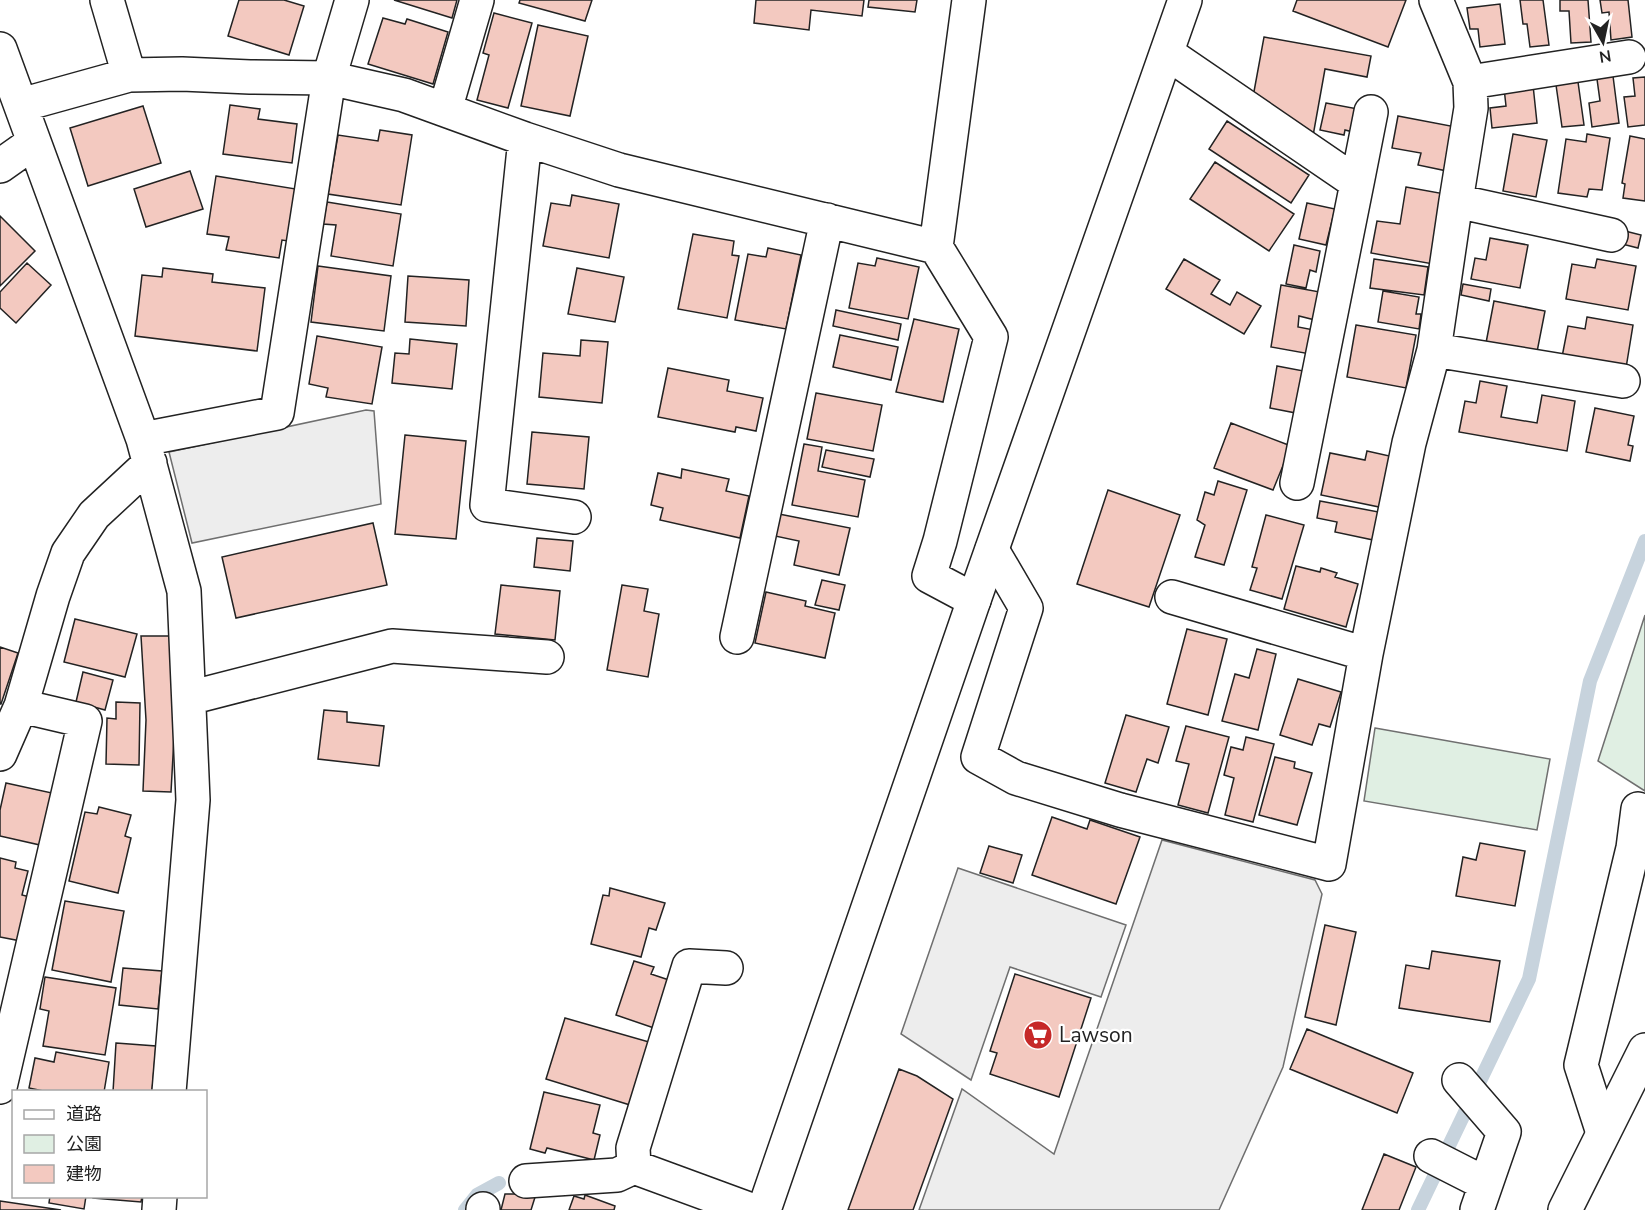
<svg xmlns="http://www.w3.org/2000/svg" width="1645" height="1210" viewBox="0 0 1645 1210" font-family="'Nunito Sans','Noto Sans JP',sans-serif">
<rect width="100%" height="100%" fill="#fff"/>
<path fill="#e0efe3" stroke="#6f6f6f" stroke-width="1.5" d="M1645,615v176l-47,-30z
M1375,728l175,31 -13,71 -173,-29z"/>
<path fill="#ededed" stroke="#6f6f6f" stroke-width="1.5" d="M366,410l8,1 7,93 -189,39 -23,-91z
M1162,840l153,40 7,14 -39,173 -64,143h-300l43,-121 92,65z
M958,868l168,57 -25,72 -91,-30 -39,113 -70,-46z"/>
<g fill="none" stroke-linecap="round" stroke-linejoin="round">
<path stroke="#c7d3dd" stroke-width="14" d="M465,1210l12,-15 22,-12
M1418,1210l111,-231 61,-298 55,-140"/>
</g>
<path fill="#f3c9c0" stroke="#222" stroke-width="1.5" d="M239,0h45l20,6 -15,49 -61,-19z
M394,0h63l-5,18z
M520,0h72l-7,21 -66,-18z
M756,0h108l-2,16 -51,-6 -2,20 -55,-7z
M869,0h48l-2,12 -47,-5z
M1297,0h109l-18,47 -95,-36z
M1520,0h23l6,45 -19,2 -3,-23h-4z
M1560,0h28l3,42 -20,1 -2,-32h-9z
M1600,0h28l4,37 -21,3 -2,-28 -7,1z
M1500,4l5,40 -25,3 -2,-18h-8l-3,-21z
M494,13l38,10 -24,85 -31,-8 12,-45 -6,-2z
M383,18l22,6 2,-5 41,13 -15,52 -65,-20z
M538,25l50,11 -18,80 -49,-10z
M1264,37l107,19 -4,21 -42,-8 -12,67 -60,-39z
M1613,76l6,47 -27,4 -3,-24 11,-2 -3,-22z
M1645,77v48l-17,2 -4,-30 11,-1 -2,-18z
M1578,82l6,43 -22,2 -6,-42z
M1533,85l4,38 -45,5 -2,-20 16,-2 -2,-18z
M1326,103l32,6 -5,23 -8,-2 -1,5 -24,-5z
M230,105l30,4 -2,10 39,5 -5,39 -69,-9z
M143,106l18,57 -73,23 -18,-58z
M1398,116l58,11 -9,44 -29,-6 3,-12 -29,-5z
M1227,121l82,54 -18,28 -82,-54z
M380,130l32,5 -11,70 -73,-11 10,-59 40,6z
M1513,134l34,6 -11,57 -33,-6z
M1587,134l23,4 -8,52 -13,-1 -2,8 -29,-4 8,-54 20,3z
M1630,136l15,3v62l-22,-3 2,-14 -3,-1z
M1215,162l79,52 -25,37 -79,-52z
M190,171l13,38 -57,18 -12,-38z
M216,176l80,13 -8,52 -6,-1 -3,18 -53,-8 3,-13 -22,-3z
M1406,187l39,7 -12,70 -62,-11 6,-32 23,3z
M572,195l47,9 -10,54 -66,-12 8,-43 19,3z
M327,202l74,12 -8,52 -62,-10 5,-31 -13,-1z
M1307,203l28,6 -9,36 -27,-6z
M0,216l35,35 -35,35z
M1625,231l16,4 -3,13 -16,-4z
M693,234l41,7 -2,14 7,1 -12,62 -49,-9z
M1490,238l38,7 -8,43 -49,-9 4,-21 11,2z
M1294,245l26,6 -4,21 -6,-2 -4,18 -20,-4z
M768,248l33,7 -15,74 -51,-9 13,-66 18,3z
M877,258l42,9 -11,52 -59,-11 9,-45 17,3z
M1184,259l36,21 -9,14 19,11 7,-13 24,14 -17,28 -78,-45z
M1374,259l54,8 -4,28 -54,-7z
M1597,259l39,7 -8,44 -62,-11 6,-35 23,4z
M27,263l24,22 -35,38 -16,-15v-16z
M318,266l73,10 -7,55 -73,-9z
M163,268l50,6 -1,8 53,6 -8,63 -122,-15 7,-61 20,2z
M577,268l47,9 -9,45 -47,-8z
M408,276l61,4 -3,46 -61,-4z
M1463,284l28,5 -2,12 -28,-6z
M1281,285l39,7 -5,28 -16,-4 -1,11 16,3 -4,24 -39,-7z
M1383,291l36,6 -3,17h5l-2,15 -41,-7z
M1494,301l51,10 -8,41 -51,-9z
M836,310l65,14 -3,16 -65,-14z
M1587,317l46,8 -7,43 -64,-11 6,-31 17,3z
M914,319l45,10 -16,73 -47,-10z
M1356,325l60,10 -10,53 -59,-11z
M840,335l58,12 -7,33 -58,-13z
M317,336l65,11 -10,57 -46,-7 2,-9 -19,-4z
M410,339l47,5 -5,45 -60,-6 3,-30 14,1z
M581,340l27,2 -6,61 -63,-6 4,-44 37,3z
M1277,366l32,6 -8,42 -31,-6z
M668,368l61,12 -2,11 36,7 -7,33 -20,-4 -1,5 -77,-15z
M1480,381l27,5 -6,31 36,6 5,-28 33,6 -8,50 -108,-19 6,-31 11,2z
M816,393l66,12 -9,46 -66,-12z
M1595,408l39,8 -6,29 5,1 -3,15 -44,-9z
M1231,423l60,23 -18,44 -59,-22z
M532,432l57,5 -5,52 -57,-5z
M405,435l61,6 -10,98 -61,-5z
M804,444l18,3 -4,24 47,9 -7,37 -66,-12z
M826,450l48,9 -4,18 -48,-10z
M1367,451l27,6 -10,51 -63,-13 9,-42 35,7z
M682,469l47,10 -3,12 23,5 -9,42 -80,-18 3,-12 -12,-3 7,-32 23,5z
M1218,481l29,9 -23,75 -29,-8 10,-32 -8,-5 8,-28 9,3z
M1108,490l72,25 -31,92 -72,-23z
M1320,501l64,12 -6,28 -43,-9 2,-10 -20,-4z
M779,514l71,14 -11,47 -45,-10 5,-24 -24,-5z
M1266,515l38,10 -22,74 -32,-9 7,-22 -5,-1z
M373,523l14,62 -151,33 -14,-61z
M537,538l36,3 -3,30 -36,-4z
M1296,566l24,6 1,-4 16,5 -2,4 23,7 -12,43 -62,-18z
M822,580l23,5 -6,25 -24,-5z
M501,585l59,6 -5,49 -60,-6z
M622,585l26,4 -4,22 15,3 -11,63 -41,-7z
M766,592l40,9 -1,5 30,7 -10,45 -70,-15z
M75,619l62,15 -12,43 -61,-15z
M1187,629l40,10 -19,76 -41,-11z
M141,636h31l3,83 -4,73 -28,-1 3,-71z
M0,647l18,6 -17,51h-1z
M1257,649l19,5 -18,76 -36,-9 13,-47 14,4z
M83,672l30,8 -8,30 -29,-8z
M1298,679l43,13 -11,35 -11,-3 -7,21 -32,-10z
M116,702l24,1 -1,62 -33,-1 1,-46 9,1z
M324,710l23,2v10l37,4 -5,40 -61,-7z
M1126,715l43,12 -11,36 -11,-4 -11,33 -31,-9z
M1186,726l43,11 -21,76 -30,-8 11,-41 -13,-3z
M1246,737l28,7 -21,78 -28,-7 9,-37 -10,-3 7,-28 12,3z
M1275,757l20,5 -1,6 18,5 -15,52 -38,-10z
M6,783l46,10 -12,52 -40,-9v-26z
M99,807l32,8 -6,21 6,2 -13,55 -49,-12 16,-69 12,2z
M1052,817l35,12 3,-9 50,17 -24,67 -84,-29z
M1480,843l45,8 -10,55 -59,-10 7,-39 13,3z
M989,846l33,9 -9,28 -33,-10z
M0,858l16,4 -1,6 13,3 -6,24 8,2 -9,44 -21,-4z
M610,888l55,15 -9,27 -7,-2 -8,29 -50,-13 12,-49 6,1z
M65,901l59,10 -13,71 -59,-12z
M1325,925l31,7 -20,93 -31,-8z
M1432,951l68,10 -10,61 -91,-14 7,-43 23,4z
M634,961l20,6 -3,7 18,6 -15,48 -38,-13z
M123,968l39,3 -4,38 -39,-4z
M1015,974l76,24 -32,99 -69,-23 7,-21 -7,-2z
M45,977l71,11 -11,67 -62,-9 6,-35 -9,-2z
M565,1018l84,24 -19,63 -84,-26z
M1307,1029l106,44 -16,40 -107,-44z
M116,1043l40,3 -4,46h-39z
M56,1052l53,10 -5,30h-56l-19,-4 6,-30 19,4z
M899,1069l18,7 36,23 -40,111h-65z
M544,1092l56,13 -7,28 7,2 -6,25 -47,-12 -2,5 -15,-4z
M1384,1154l32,13 -17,43h-37z
M505,1194h31l-5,16h-30z
M585,1195l30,11 -1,4h-45l5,-14 10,3z
M50,1196h36l-2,13 -35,-6z
M93,1196h49l-1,6 -48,-4z
M0,1201l61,9h-61z"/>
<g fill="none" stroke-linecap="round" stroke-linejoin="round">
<g stroke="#222" stroke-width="36">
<path id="minor" d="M107,0l22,75
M1436,0l34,82
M0,49l143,390 41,152 9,209 -24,292
M1167,53l190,130 14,-71
M21,105l108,-30 53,-1 68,3 79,1 75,17 121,44 94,31 317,77 55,90 -51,204 -11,35 45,24
M445,110l32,-110
M525,139l-38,366 87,12
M0,166l34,-24
M1456,201l15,-93 -1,-26 159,-25
M936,247l33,-247
M1434,350l22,-149 155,34
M143,439l134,-26 52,-335 23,-78
M1297,483l60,-300
M992,550l34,58 -48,149 38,21 104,32 209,54 37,-210 -194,-57
M737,637l90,-417
M1366,654l43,-211 25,-93 189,31
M189,698l203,-52 155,11
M0,754l21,-48
M1459,1080l45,52 -27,78
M0,1087l85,-366 -64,-15 32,-110 15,-43 26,-38 56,-52
M1603,1133l-22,-68 52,-217 5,-39
M1431,1156l55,28
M634,1167l-1,-19 56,-182 37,2
M526,1181l91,-6 17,-8 117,43
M159,1210l1,-14
M483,1210v-1"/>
</g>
<g stroke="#222" stroke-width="36">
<path id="tertiary" d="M764,1210l210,-610 211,-600"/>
</g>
<g stroke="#222" stroke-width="36">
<path id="primary" d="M1565,1210l80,-160"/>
</g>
<use href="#minor" stroke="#fff" stroke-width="33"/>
<use href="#tertiary" stroke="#fff" stroke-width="33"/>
<use href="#primary" stroke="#fff" stroke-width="33"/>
</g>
<defs>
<g id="supermarket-disc" transform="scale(1.5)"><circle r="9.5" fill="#c62828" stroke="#fff"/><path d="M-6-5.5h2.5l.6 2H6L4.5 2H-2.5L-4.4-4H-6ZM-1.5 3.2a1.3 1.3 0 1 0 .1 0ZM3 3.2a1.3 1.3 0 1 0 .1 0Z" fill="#fff"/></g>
</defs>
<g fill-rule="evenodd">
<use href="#supermarket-disc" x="1038" y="1035"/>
</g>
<g text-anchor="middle" stroke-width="4.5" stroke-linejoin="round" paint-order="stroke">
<g font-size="21" fill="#222" stroke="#fff" text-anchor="start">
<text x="1059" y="1042">Lawson</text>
</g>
</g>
<rect x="12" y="1090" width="195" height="108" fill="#ffffff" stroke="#a7a7a7" stroke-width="1.5"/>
<rect x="24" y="1110" width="30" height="9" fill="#ffffff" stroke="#a7a7a7" stroke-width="1.5"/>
<text x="66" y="1120" font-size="18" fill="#222222">道路</text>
<rect x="24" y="1135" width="30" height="18" fill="#e0efe3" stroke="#a7a7a7" stroke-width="1.5"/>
<text x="66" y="1150" font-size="18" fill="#222222">公園</text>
<rect x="24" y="1165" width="30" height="18" fill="#f3c9c0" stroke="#a7a7a7" stroke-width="1.5"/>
<text x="66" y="1180" font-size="18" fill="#222222">建物</text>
<g transform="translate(1603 42) rotate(171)" stroke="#ffffff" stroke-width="4.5" paint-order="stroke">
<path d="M0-4.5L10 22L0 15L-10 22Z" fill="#222222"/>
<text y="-9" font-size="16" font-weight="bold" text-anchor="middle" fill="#222222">N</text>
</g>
</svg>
